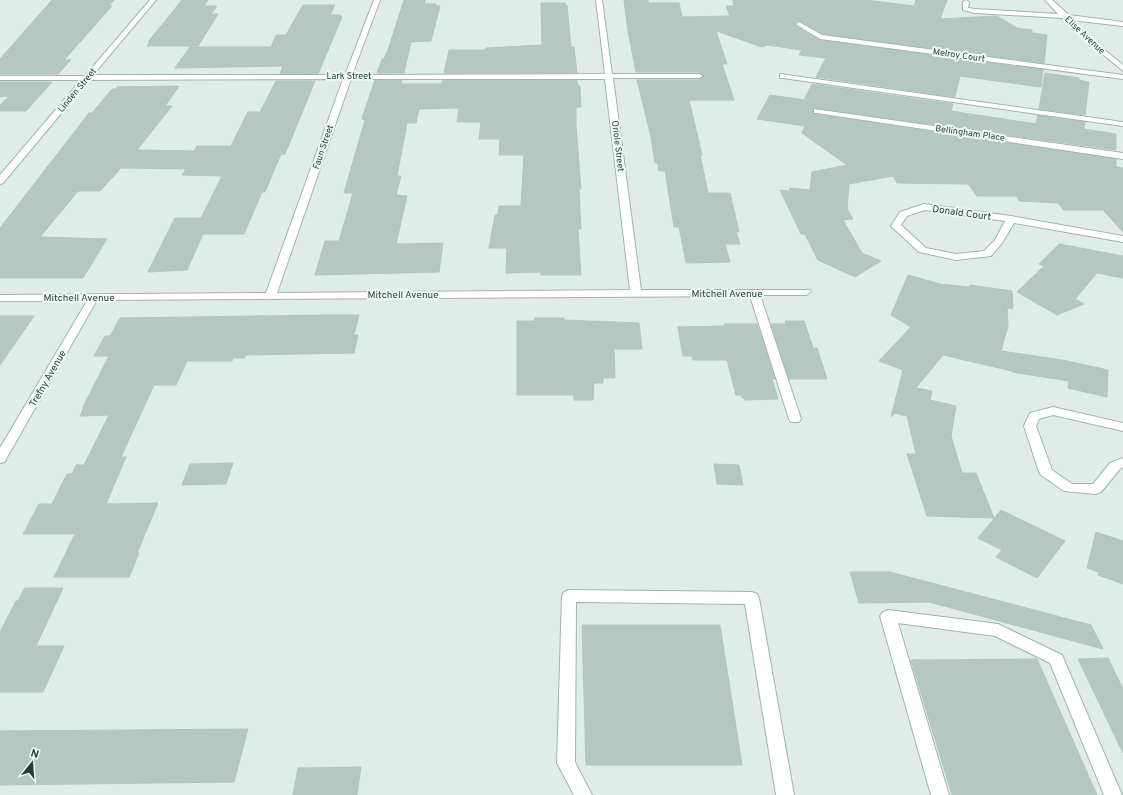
<svg xmlns="http://www.w3.org/2000/svg" width="1123" height="795" viewBox="0 0 1123 795" font-family="Overpass,sans-serif">
<rect width="100%" height="100%" fill="#dfece8"/>
<path fill="#b4c7c1" stroke="#b1c6bf" d="M52,0h62l-5,6h3l-48,54h7l-13,14h-58v-15z
M182,0h26l-4,6h13l-6,8h7l-20,32h-51l3,-4h-2z
M404,0h21l-1,4h12v2h4l-9,35 -20,1 -7,31h-27l5,-14h2l4,-9z
M624,0h24v3h31l3,14 48,-1 -4,-10h8l-1,-6h133l48,6 2,-6h31l-7,19 57,-3 20,12 15,2v3l15,2 -3,28 -222,-29 -22,-13 -5,3 25,16 223,30 -2,17 -81,-11 -5,21 -139,-20 10,-19 -27,-3 3,-5 -35,-5 -5,2 -46,-16 11,33h-5l12,36h-45l13,55h-2l8,38h22l9,39h-3l4,12h-15l5,18 -44,1 -7,-36h-5l-9,-56h-6l-1,-8h-3l-4,-26 -14,-57h62l5,-5 -5,-3h-63l-8,-41z
M541,3h24v2h2l4,42h3l3,26h-133l5,-23h37v-2l56,-3z
M303,5h32l-5,10h11l-1,2h2l-24,57h-38l3,-8 -108,2 15,-21h81l5,-12h10z
M1045,73l34,5v2l10,2 -4,33 -46,-6z
M375,80h27l-1,4h41l1,-4h134l1,6h2l1,21h-5v19l5,63h-2l2,40h-3l3,46h-40v-3l-35,1 1,-25h-18l6,-33h3l1,-9h22l3,-51h-25l1,-16h-21l2,-17h-24l2,-14 -40,1 -3,14h-9l-10,53h4l-5,19 11,1 -11,48 47,-1 -4,29 -124,3 10,-34h14l14,-48h-9l21,-73h-2l-1,-2z
M276,81h39l-30,73h-4l-16,38h-3l-18,42h-41l-16,36 -39,2 27,-54h26l21,-42 -40,-1 4,-6 -65,-1 -21,23h-22l-38,46 67,2 -24,39h-83v-50l89,-115h3l20,-24h4l1,-2 62,-1 -14,20h7l-35,44 57,1 3,-5h34l17,-34h12z
M0,82h52l-26,29h-26v-6l9,-9 -9,1z
M812,84l141,20 -2,7 85,13 2,-9 47,7 -1,7 32,5v16l-302,-42 -2,1 2,5 302,45v8l7,1v64l-20,-22h-39l-6,-7 -39,-2 -3,-5h-39l-9,-12 -71,-1 -4,-7 -44,8 -2,25 6,10 -10,1 19,33 19,8 -26,16 -37,-17 -13,-26h-4l-21,-44 9,1 1,-3 20,2 2,-18 35,-7 -45,-32 3,-7 -48,-7 13,-24 34,5z
M1059,244l64,12v22l-26,-5 -22,26 9,5 -27,11 -40,-23 27,-26 -5,-2z
M908,275l32,9 30,3v-2l42,6 1,18 -6,-1 1,18 -7,25 61,9 46,10 -1,27 -39,-9 1,-7 -57,-9v-1l-69,-16 -27,33 16,3 -2,9 26,6 -5,30 11,37h14l18,45 -67,-2 -20,-62h9l-9,-38 -12,-3 -4,4 12,-47 -24,-9 32,-34 -20,-12z
M326,315h33l-5,20h4l-4,18 -108,2 -2,3h-11l-1,3h-45l-11,24h-22l-33,72h5l-20,47 52,-1 -21,50h2l-10,24h-75l21,-43h-52l16,-30h13l15,-30h5l4,-9h8l25,-50 -29,1 4,-9h-1l26,-51h-15l11,-20h5l10,-18z
M0,316h34l-34,49z
M534,318h30v2l75,3 3,26h-28l1,29h-12v5h-9l-1,17h-19v-5h-57v-74h18z
M785,321h19l9,27h4l10,31h-38l-18,-55h15z
M724,324h33l18,55h-3l6,20 -33,1 -5,-5h-4l-9,-35h-34l-1,-4h-9l-5,-29 47,-1z
M233,463l-7,21 -44,1 8,-21z
M714,464l25,1 4,20 -26,-1z
M1001,510l64,31 -28,37 -41,-21 6,-7 -24,-12z
M1096,532l27,9v43l-25,-9 1,-3 -12,-4z
M850,572h40l201,53 12,24 -174,-47 -70,1z
M25,588h38l-27,58h28l-21,46h-43v-60l16,-31h2z
M582,625h138l22,140h-156z
M1108,658l15,31v64l-45,-94z
M1037,659l60,136h-145l-41,-135z
M248,729l-14,53 -234,3v-54z
M361,767l-4,28h-64l5,-27z"/>
<g fill="none" stroke-linecap="round" stroke-linejoin="round">
<g stroke="#a2b4b0" stroke-width="2">
<path id="minor" d="M150,0h6l-63,75h252l29,-75h6l-28,75 253,-1 -9,-74h6l10,74h87l4,2 -4,2h-86l28,212h169l1,2 -5,3h-46l41,124 -2,3h-8l-2,-3 -39,-123 -653,4 -91,159 -1,3 -5,1v-15l87,-147h-87v-6l266,-2 77,-214 -254,1 -86,103 -3,1v-9l81,-95h-81v-4h85zM351,79h254l25,211 -353,3z
M966,0l3,2 -1,6 7,1 83,5 -13,-14h7l17,15 54,7v4l-52,-6 15,15 37,30v6l-41,-34 -20,-19 -87,-5 -12,-3v-8z
M799,22l23,13 301,40v4l-303,-40 -23,-14 -1,-1z
M780,74l343,48v4l-340,-48h-3z
M814,109l309,44v6l-306,-46h-3z
M924,204l87,12 112,20v6l-109,-19 -12,20 -11,13 -35,4 -37,-8 -28,-26 9,-14zM925,210l80,11 -10,19 -11,11 -28,3 -30,-6 -25,-23 6,-9z
M1053,407l70,16v8l-70,-16 -14,4 -3,7 16,44 20,14h21l17,-21 13,-5v9l-3,2 -19,23 -5,2 -32,-3 -23,-16 -2,-3 -15,-46 6,-13z
M569,590l183,2 5,2 2,4 35,197h-18l-31,-191 -169,-2 -1,160 17,33h-18l-17,-32 5,-167 2,-4z
M888,610l110,14 64,31 60,140h-18l-54,-132 -55,-27 -97,-13 51,172h-18l-51,-179 3,-4z"/>
</g>
<use href="#minor" fill="#fff" fill-rule="evenodd"/>
</g>
<g text-anchor="middle" stroke-width="4" stroke-linejoin="round" paint-order="stroke">
<g font-size="9" fill="#1f3e38" stroke="#f0f8f5">
<text transform="translate(1085 35) rotate(43)" y="3">Elise Avenue</text>
<text transform="translate(959 55) rotate(8)" y="3">Melroy Court</text>
<text x="349" y="79">Lark Street</text>
<text transform="translate(77 90) rotate(-50)" y="3">Linden Street</text>
<text transform="translate(970 133) rotate(8)" y="3">Bellingham Place</text>
<text transform="translate(618 146) rotate(83)" y="3">Oriole Street</text>
<text transform="translate(323 147) rotate(-71)" y="3">Faun Street</text>
</g>
<g font-size="10" fill="#1f3e38" stroke="#f0f8f5">
<text transform="translate(962 212) rotate(8)" y="4">Donald Court</text>
<text x="727" y="297">Mitchell Avenue</text>
<text x="403" y="298">Mitchell Avenue</text>
<text x="79" y="301">Mitchell Avenue</text>
<text transform="translate(47 378) rotate(-60)" y="4">Trefny Avenue</text>
</g>
</g>
<g transform="translate(32 763) rotate(17)" stroke="#f0f8f5" stroke-width="3" paint-order="stroke">
<path d="M0-3L7 15L0 10L-7 15Z" fill="#1f3e38"/>
<text y="-6" font-size="11" font-weight="bold" text-anchor="middle" fill="#1f3e38">N</text>
</g>
</svg>
